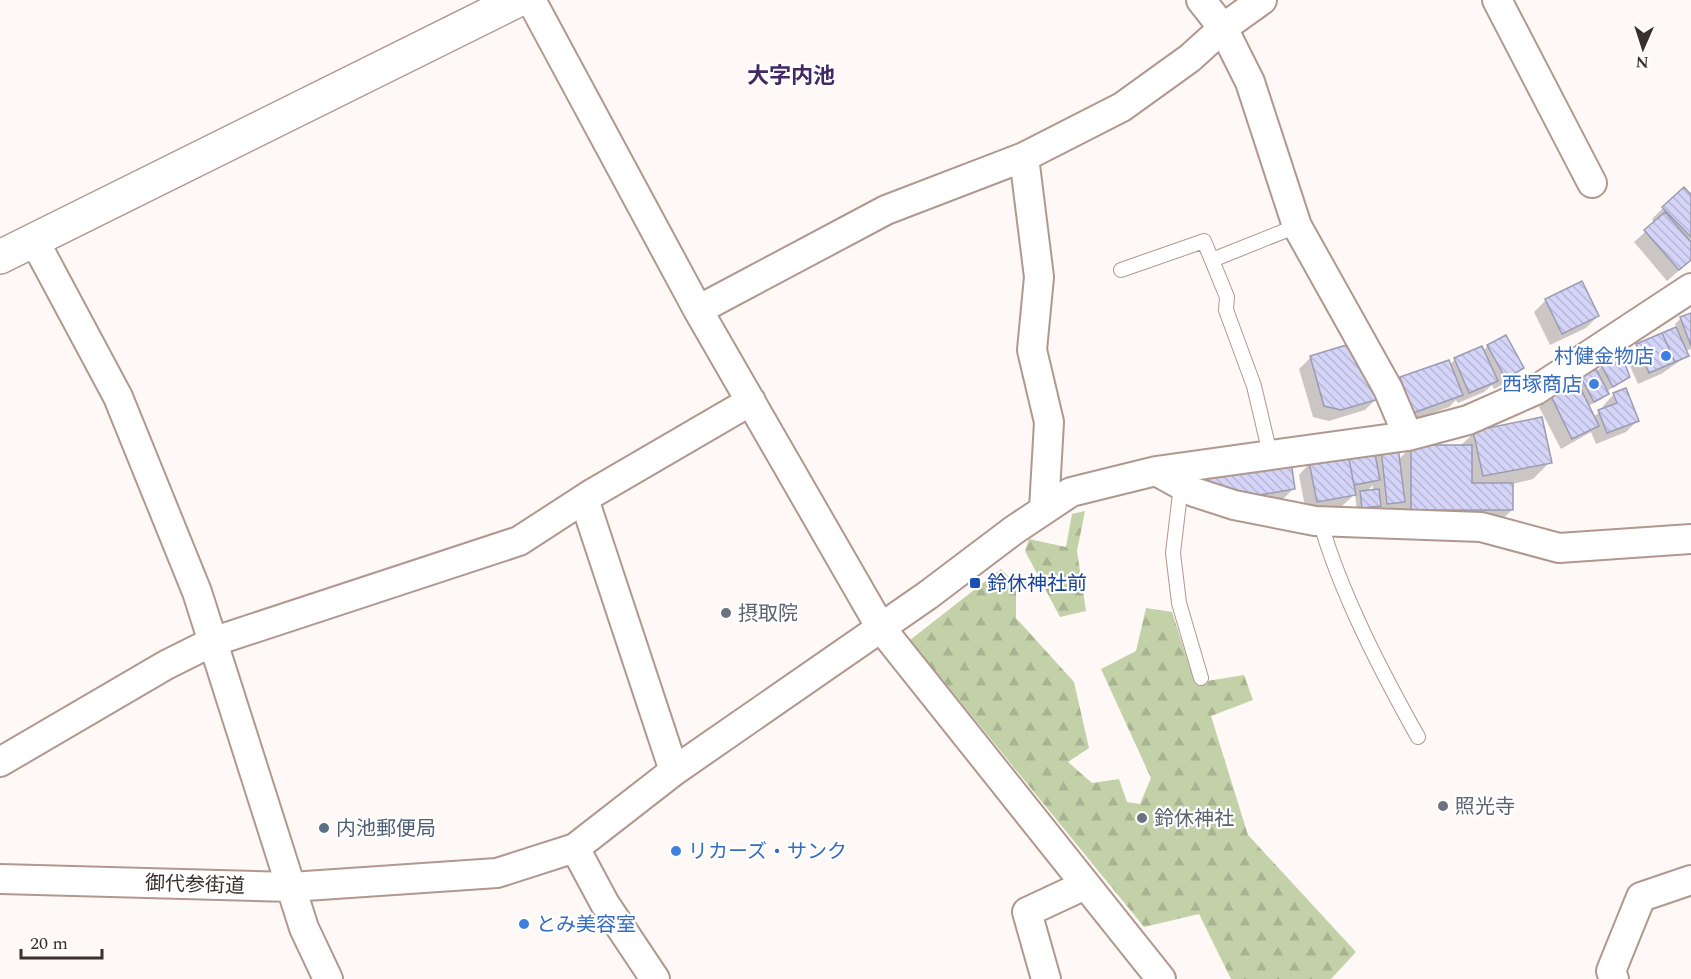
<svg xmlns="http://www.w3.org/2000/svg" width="1691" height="979" viewBox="0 0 1691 979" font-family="Spectral,'Noto Sans JP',serif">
<defs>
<pattern id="forest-firs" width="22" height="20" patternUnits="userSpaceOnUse" patternTransform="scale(1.5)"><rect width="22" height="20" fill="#c3d1a8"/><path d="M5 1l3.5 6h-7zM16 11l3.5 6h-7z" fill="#a8b491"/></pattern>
<pattern id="building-back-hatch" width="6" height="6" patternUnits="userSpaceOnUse" patternTransform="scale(1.5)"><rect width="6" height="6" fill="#d4d4f8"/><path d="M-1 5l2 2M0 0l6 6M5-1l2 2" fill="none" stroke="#b7b6d5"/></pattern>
</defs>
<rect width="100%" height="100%" fill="#fef8f6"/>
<path fill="url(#forest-firs)" d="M1085,511l-8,40 9,60 -26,6 -35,-66 4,-12 37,8 6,-33z
M1001,569l15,15v34l58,64 15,66 -21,14 24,21 27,-4 8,23 13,2 11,-26 -50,-109 35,-18 10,-43 26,4 23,71 49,-8 9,25 -42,16 37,119 108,117 -25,27h-100l-32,-65 -55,13 -234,-287z"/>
<path fill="#0003" fill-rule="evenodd" d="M1691,192v47l-2,2 2,19 -24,21 -33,-39 21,-19 -3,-4 11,-11z
M1546,300l52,16 -12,12 -36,17 -16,-33z
M1691,315v34l-6,2 2,5 -26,18 -23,10 -12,-27 11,-11 40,-18 -2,-4 6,-6z
M1488,346l34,22 -11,12 -17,9 -2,-4 -8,7 -26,11 -2,-3 -7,7 -47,17 -12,-34 11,-12 49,-13 5,-6 28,-8z
M1311,357l66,41 -12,12 -36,11 -16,-4 -14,-48z
M1602,366l26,11 -22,15 -4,7 -14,7 5,11 11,-8 -1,-3 11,-12 24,26 -12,12 -30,12 -5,-12 -30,17 -22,-42 12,-12 45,-23z
M1474,433l76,29 -17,17 -21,5v26l-18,17 -137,-15 -2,-18 -13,12 -36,6 -7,-37 11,-12 64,-5 8,-7 16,9 14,-14h48zM1373,485v6h-6z
M1208,475l85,14 -11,11 -86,-13z"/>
<path fill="url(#building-back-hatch)" stroke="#9b9bb2" stroke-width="1.5" d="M1684,187l7,8v42l-29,-30z
M1665,212l26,30v18l-12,10 -35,-40z
M1582,281l17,35 -37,18 -17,-35z
M1691,313v33l-11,-29z
M1676,327l13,29 -14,6 -13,-29z
M1662,333l13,29 -26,11 -13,-29z
M1506,335l18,33 -18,11 -19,-34z
M1353,343l26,56 -38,11 -17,-4 -14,-50z
M1482,346l16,35 -29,12 -15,-35z
M1621,354l9,23 -17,10 -12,-22z
M1449,360l14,35 -50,18 -13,-36z
M1596,369l13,25 -15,8 -14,-26z
M1577,381l22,45 -27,13 -22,-45z
M1626,388l13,33 -32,12 -9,-23 19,-7 -4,-10z
M1542,417l10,46 -69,13 -10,-45z
M1411,445h61v38h41v27h-102z
M1398,447l7,55 -18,2 -6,-55z
M1374,449l6,31 -26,5 -6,-31z
M1348,454l8,41 -39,7 -8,-40z
M1291,461l4,28 -48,8 -38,-12 -2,-11z
M1379,489l2,17 -19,2 -2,-17z"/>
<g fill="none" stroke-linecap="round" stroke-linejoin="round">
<g stroke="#b1988e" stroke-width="16">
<path id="lane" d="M1212,260l85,-34
M1121,270l83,-29 23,56 -1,13 28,76 16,68
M1181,485l-8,68 6,50 22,75
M1320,521c21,73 61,150 98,216"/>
</g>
<g stroke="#b1988e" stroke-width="32">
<path id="street" d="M531,0l167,310 183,318 280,351
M1201,0l22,28 27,54 47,144 91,163 20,47
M1497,0l95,183
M1024,157l15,120 -7,73 17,72 -5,87
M34,240l84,157 79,195 107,336 24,51
M698,310l188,-100 138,-53 98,-50 68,-49 33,-30 39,-28
M1156,471l38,21 40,13 81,16 166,6 78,21 132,-9
M584,499l90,272
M0,762l166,-97 46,-23 307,-101 74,-48 158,-92
M575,848l30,56 50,75
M0,879l291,8 206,-14 78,-25 99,-77 254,-176 86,-65 57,-38 85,-21 252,-35 60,-16 68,-30 155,-102
M1046,979l-19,-67 58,-27
M1614,979l-3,-8 30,-74 50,-17"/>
</g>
<g stroke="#b1988e" stroke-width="36">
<path id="secondary" d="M0,257l518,-257"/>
</g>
<use href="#lane" stroke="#fff" stroke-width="14"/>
<use href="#street" stroke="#fff" stroke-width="28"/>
<use href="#secondary" stroke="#fff" stroke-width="33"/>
</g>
<g fill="#3f7fe0" stroke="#fff" stroke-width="2">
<circle cx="1666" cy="356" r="6"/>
<circle cx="1594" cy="384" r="6"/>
<circle cx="676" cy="851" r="6"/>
<circle cx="524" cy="924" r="6"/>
</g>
<rect fill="#1a4fb4" stroke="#fff" stroke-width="2" x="969" y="577" width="12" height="12" rx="3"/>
<g fill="#6b7280" stroke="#fff" stroke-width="2">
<circle cx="726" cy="613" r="6"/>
<circle cx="1443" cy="806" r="6"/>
<circle cx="1142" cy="818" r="6"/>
</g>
<circle fill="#5c6f8a" stroke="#fff" stroke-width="2" cx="324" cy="828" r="6"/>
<g text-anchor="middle" stroke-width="4.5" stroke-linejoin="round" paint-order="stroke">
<g font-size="20" fill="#366cbe" stroke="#fff" text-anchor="end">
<text x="1654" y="363">村健金物店</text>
<text x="1582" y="391">西塚商店</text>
<text x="688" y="858" text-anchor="start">リカーズ・サンク</text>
<text x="536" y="931" text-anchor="start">とみ美容室</text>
</g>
<g font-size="20" fill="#164399" stroke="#fff" text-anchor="start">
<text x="987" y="590">鈴休神社前</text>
</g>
<g font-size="20" fill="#5b616d" stroke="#fff" text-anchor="start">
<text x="738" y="620">摂取院</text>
<text x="1455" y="813">照光寺</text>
<text x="1154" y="825">鈴休神社</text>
</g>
<g font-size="20" fill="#4e5e75" stroke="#fff" text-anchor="start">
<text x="336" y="835">内池郵便局</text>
</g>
<g font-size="20" fill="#392f2b" stroke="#fff">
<text transform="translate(195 884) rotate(2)" y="7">御代参街道</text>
</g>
<g font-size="22" font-weight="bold" fill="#432963" stroke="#fff">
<text x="791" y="83">大字内池</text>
</g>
</g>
<g transform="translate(1643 48) rotate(183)" stroke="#ffffff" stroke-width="4.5" paint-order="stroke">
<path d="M0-4.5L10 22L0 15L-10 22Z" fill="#392f2b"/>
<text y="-9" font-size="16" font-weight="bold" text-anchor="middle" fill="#392f2b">N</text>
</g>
<path d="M21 949v9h81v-9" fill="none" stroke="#392f2b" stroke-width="3"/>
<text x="30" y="949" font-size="18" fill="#392f2b" stroke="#ffffff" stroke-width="4.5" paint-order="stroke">20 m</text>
</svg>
